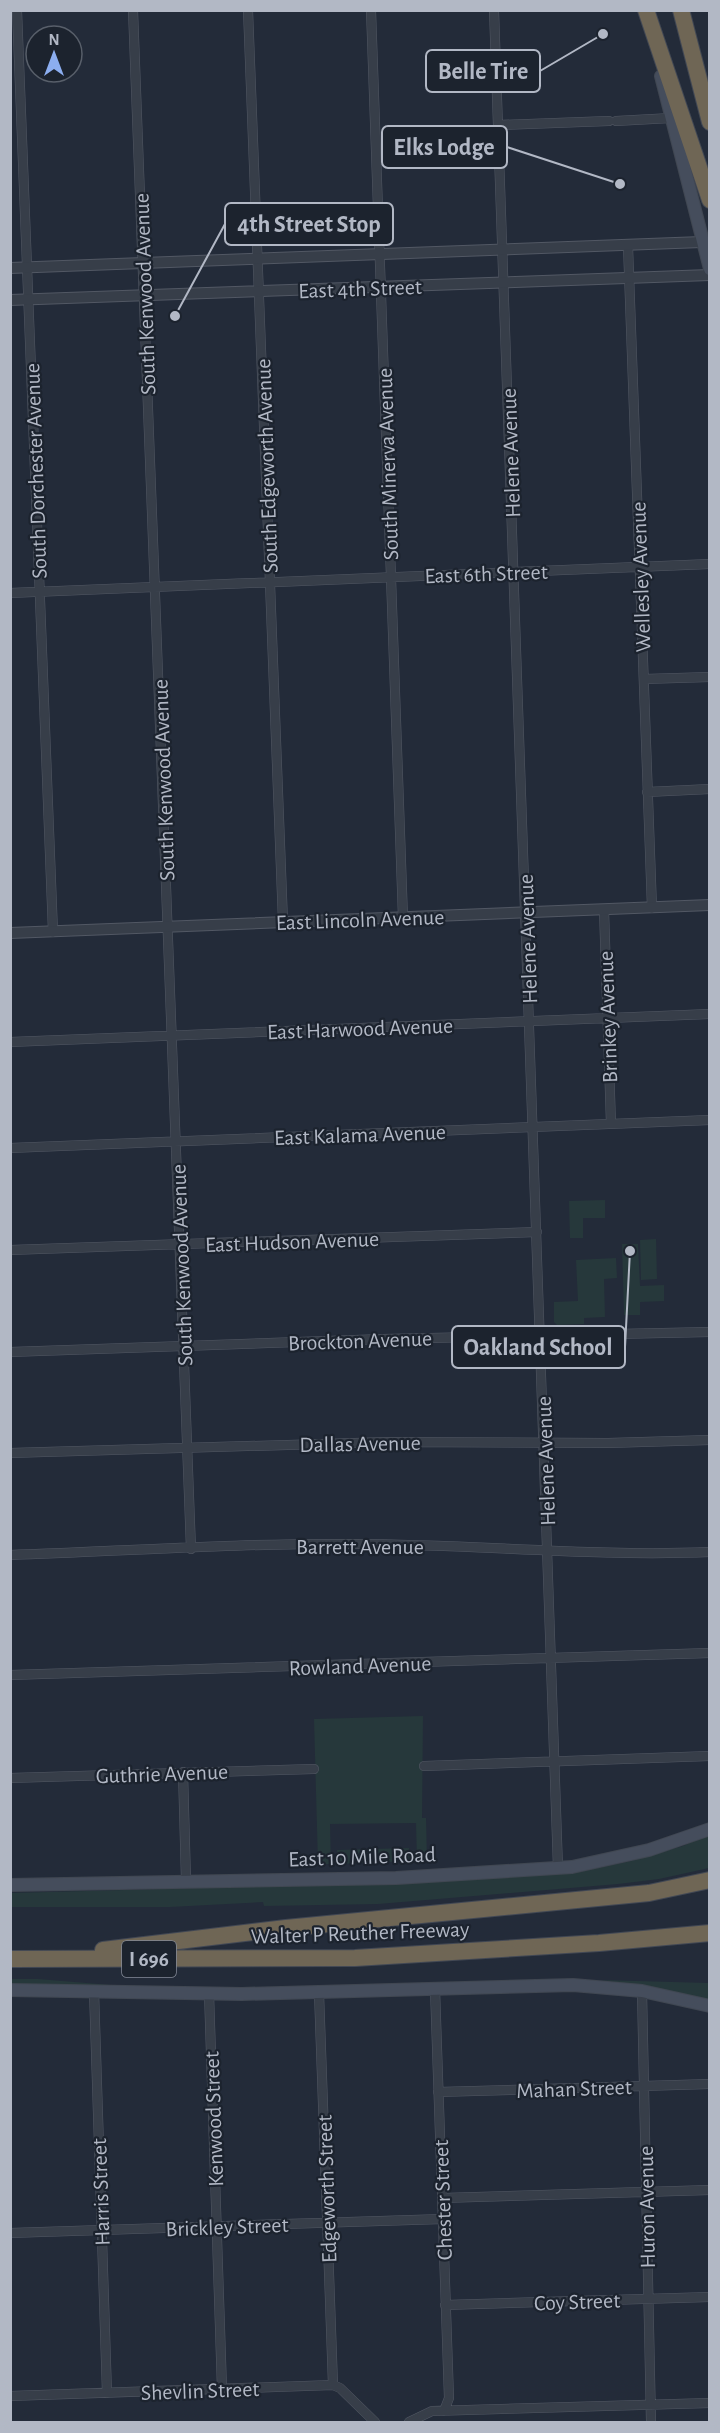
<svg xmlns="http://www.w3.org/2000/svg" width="720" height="2433" viewBox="0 0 720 2433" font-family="'Alegreya Sans',sans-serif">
<rect width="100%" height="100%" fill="#232b39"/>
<path fill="#26383b" d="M605,1200v18h-22v20h-13l-1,-37z
M656,1239l1,40 -16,1 -1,-40z
M622,1244h16l2,42 24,-1v16l-24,1v13h-16z
M616,1258l1,20 -13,1 1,38 -21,1v6l-27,1 -3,-3v-20l24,-1 -2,-41z
M423,1716l-1,102h4l1,42 -10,1 -1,-38 -86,1 1,40h-13l-4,-145z
M709,1834v34l-50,11 -41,5 -240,20 -114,2 -1,-4 -93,5h-159l-1,-14 385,-10 184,-11 52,-11 52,-15z
M409,1848l1,13 -72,3 -1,-14z
M10,1979h28l73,6h-100z
M601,1980l108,3v18l-65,-15z"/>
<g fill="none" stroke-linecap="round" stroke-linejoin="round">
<g stroke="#525864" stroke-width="10">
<path id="minor" d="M17,10l36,922
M133,10l58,1539
M248,10l35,912
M371,10l32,908
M494,10l64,1858
M616,121l55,-3
M498,125l111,-4
M628,246l24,662
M10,593l700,-29
M644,679l66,-2
M647,792l63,-3
M604,910l7,214
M10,1042l700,-28
M10,1148l700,-28
M10,1250l527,-18
M10,1352l373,-13 327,-7
M10,1453l378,-11 220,1 102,-3
M10,1555c115,-4 231,-12 345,-11 119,0 236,13 355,8
M10,1675l700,-22
M424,1766l286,-10
M183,1772l3,108
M10,1778l304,-9
M435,1989l14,409 -5,13
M94,1991l13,402
M642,1991l9,431
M209,1993l13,396
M319,1993l14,392
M438,2092l272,-8
M442,2198l268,-8
M10,2233l433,-14
M445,2305l265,-8
M10,2396l323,-11 7,3 35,34
M409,2422l23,-11 278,-8"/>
</g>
<g stroke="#525864" stroke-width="12">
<path id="tertiary" d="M10,268l692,-26
M10,300l700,-25
M10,933l700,-28"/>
</g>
<g stroke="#404752" stroke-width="14">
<path id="secondary" d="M661,76l49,193
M10,1885l386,-7 176,-11 77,-17 61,-21
M10,1990l232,4 331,-9 69,6 68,15"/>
</g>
<g stroke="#424854" stroke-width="18">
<path id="motorway" d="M646,10l64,190
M681,10l29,112
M103,1950l183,-22 363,-35 61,-13
M10,1959l345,-1 244,-15 111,-10"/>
</g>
<use href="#minor" stroke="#373e49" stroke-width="9"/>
<use href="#tertiary" stroke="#373e49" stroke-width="10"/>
<use href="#secondary" stroke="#454d5c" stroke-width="12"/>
<use href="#motorway" stroke="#6f6655" stroke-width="16"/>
</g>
<g text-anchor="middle" stroke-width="4.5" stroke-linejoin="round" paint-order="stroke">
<rect fill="#1c232e" stroke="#858b98" stroke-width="1.5" x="122" y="1941" width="54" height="36" rx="4.5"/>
<g font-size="21" font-weight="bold" fill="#b2b8c5">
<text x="149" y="1966">I 696</text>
</g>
<g font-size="22" fill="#b2b8c5" stroke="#1c232e">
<text transform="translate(360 288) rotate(-2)" y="8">East 4th Street</text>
<text transform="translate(144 294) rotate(-92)" y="8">South Kenwood Avenue</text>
<text transform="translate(510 453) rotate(-92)" y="8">Helene Avenue</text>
<text transform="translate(387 464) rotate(-92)" y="8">South Minerva Avenue</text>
<text transform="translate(266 466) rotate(-92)" y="8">South Edgeworth Avenue</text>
<text transform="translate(35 471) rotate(-92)" y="8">South Dorchester Avenue</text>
<text transform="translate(486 573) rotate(-2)" y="8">East 6th Street</text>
<text transform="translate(640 577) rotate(-92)" y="8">Wellesley Avenue</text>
<text transform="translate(163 780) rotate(-92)" y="8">South Kenwood Avenue</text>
<text transform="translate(360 919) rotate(-2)" y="8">East Lincoln Avenue</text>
<text transform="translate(527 939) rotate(-92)" y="8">Helene Avenue</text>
<text transform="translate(607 1017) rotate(-92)" y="8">Brinkey Avenue</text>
<text transform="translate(360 1028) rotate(-2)" y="8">East Harwood Avenue</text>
<text transform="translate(360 1134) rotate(-2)" y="8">East Kalama Avenue</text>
<text transform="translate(292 1241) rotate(-2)" y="8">East Hudson Avenue</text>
<text transform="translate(181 1265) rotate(-92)" y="8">South Kenwood Avenue</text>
<text transform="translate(360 1340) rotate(-2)" y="8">Brockton Avenue</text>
<text transform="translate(360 1443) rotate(-1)" y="8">Dallas Avenue</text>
<text transform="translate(545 1461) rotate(-92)" y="8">Helene Avenue</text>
<text x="360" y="1554">Barrett Avenue</text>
<text transform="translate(360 1665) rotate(-2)" y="8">Rowland Avenue</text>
<text transform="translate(162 1773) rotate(-2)" y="8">Guthrie Avenue</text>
<text transform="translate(362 1856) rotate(-2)" y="8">East 10 Mile Road</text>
<text transform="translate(360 1932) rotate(-2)" y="8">Walter P Reuther Freeway</text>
<text transform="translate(574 2088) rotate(-2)" y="8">Mahan Street</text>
<text transform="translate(213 2119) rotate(-92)" y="8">Kenwood Street</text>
<text transform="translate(326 2189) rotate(-92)" y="8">Edgeworth Street</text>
<text transform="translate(100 2192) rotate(-92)" y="8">Harris Street</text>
<text transform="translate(442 2200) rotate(-92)" y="8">Chester Street</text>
<text transform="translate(646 2207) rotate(-91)" y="8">Huron Avenue</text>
<text transform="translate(227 2226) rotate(-2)" y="8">Brickley Street</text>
<text transform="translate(577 2301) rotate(-2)" y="8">Coy Street</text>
<text transform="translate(200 2390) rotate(-2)" y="8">Shevlin Street</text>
</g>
</g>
<path fill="none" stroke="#b2b8c5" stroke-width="2" d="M603 34L540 71M620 184L507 147M175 316L225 224M630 1251L625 1347"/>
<g fill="#b2b8c5" stroke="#1c232e" stroke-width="2">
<circle cx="603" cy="34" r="6"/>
<circle cx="620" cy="184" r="6"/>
<circle cx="175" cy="316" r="6"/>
<circle cx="630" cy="1251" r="6"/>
</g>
<g fill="#1c232e" stroke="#b2b8c5" stroke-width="2">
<rect x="426" y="50" width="114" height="42" rx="6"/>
<rect x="382" y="126" width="125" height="42" rx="6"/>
<rect x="225" y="203" width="168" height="42" rx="6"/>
<rect x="452" y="1326" width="173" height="42" rx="6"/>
</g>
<g font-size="24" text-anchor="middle" font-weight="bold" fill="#b2b8c5">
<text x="483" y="79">Belle Tire</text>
<text x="444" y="155">Elks Lodge</text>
<text x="309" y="232">4th Street Stop</text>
<text x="538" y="1355">Oakland School</text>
</g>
<rect width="720" height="2433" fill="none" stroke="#b2b8c5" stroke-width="24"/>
<g transform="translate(54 54)"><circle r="28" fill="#1c232e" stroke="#585f6a" stroke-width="1.5"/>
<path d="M0-4.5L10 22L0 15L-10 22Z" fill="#8caef0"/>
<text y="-9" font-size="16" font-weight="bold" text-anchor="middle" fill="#b2b8c5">N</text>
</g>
</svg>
